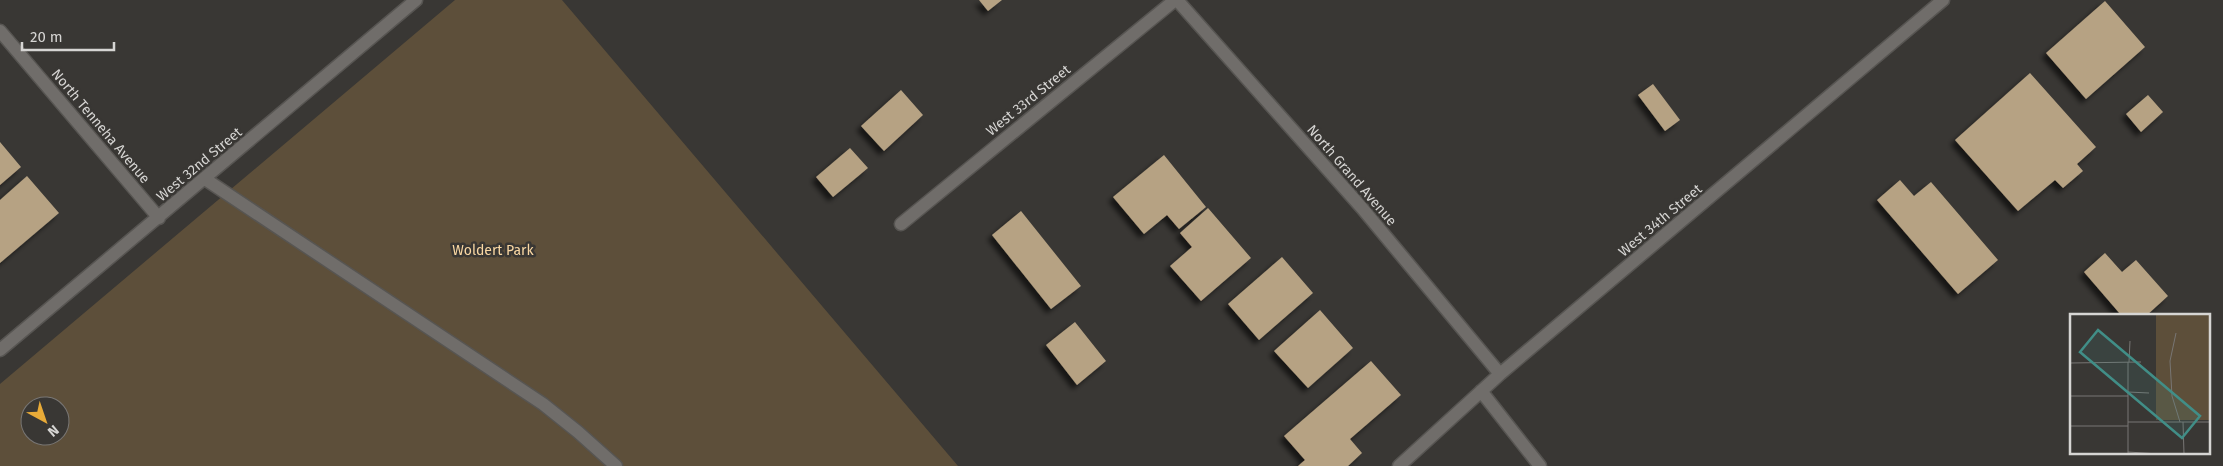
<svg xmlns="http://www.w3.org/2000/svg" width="2223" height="466" viewBox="0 0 2223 466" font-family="'Fira Sans',sans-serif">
<defs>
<filter id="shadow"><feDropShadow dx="-4.5" dy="4.5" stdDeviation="2.5" flood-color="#0009"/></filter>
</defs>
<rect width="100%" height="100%" fill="#393734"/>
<path fill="#5d4f3a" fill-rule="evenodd" d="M455,0h107l396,466h-958v-82zM30,406h30v30h-30z"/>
<path fill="#b6a283" filter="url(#shadow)" d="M979,0h23l-14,11z
M2105,1l40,46 -59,52 -40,-46z
M2030,73l66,74 -19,17 6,7 -20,17 -8,-8 -37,31 -63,-71z
M1653,84l27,36 -15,11 -27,-36z
M901,90l22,25 -39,36 -23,-25z
M2148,95l15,17 -22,20 -15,-18z
M0,142l21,25 -21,18z
M850,148l18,20 -35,29 -17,-20z
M1164,155l42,52 -27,22 -12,-14 -23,19 -31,-37z
M27,176l32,37 -59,50v-63z
M1900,180l14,16 17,-14 67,78 -40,34 -81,-94z
M1208,208l43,50 -50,43 -31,-35 22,-19 -12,-14z
M1021,211l60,75 -30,23 -59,-74z
M2105,253l17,19 14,-12 32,36 -21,19h-26l-37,-43z
M1282,257l31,36 -54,47 -31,-36z
M1320,310l33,38 -45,40 -34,-37z
M1075,322l31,39 -29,24 -31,-40z
M1371,361l30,34 -51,44 12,14 -14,13h-50l7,-6 -21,-24z"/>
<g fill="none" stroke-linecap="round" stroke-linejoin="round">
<g stroke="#575552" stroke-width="15">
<path id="minor" d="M1177,0l185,208 138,166
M0,31l159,187
M205,179l338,225 35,28 38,34
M901,224l274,-224
M0,350l416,-350
M1481,391l59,75
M1399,466l101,-92 443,-374"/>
</g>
<use href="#minor" stroke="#706d6a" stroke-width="12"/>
</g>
<g text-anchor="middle" stroke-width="5" stroke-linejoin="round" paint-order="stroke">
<g font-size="14" fill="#d6d5d3" stroke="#393734">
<text transform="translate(1028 100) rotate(-39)" y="5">West 33rd Street</text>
<text transform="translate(101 126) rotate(50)" y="5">North Tenneha Avenue</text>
<text transform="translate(199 164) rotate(-40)" y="5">West 32nd Street</text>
<text transform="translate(1352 175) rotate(49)" y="5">North Grand Avenue</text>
<text transform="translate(1660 220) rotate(-40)" y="5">West 34th Street</text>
</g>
<g font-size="14" fill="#fad8a3" stroke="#393734">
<text x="493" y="255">Woldert Park</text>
</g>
</g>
<g transform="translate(2070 314)">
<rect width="140" height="140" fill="#393734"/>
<path d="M86,0h54v106h-54z" fill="#5d4f3a"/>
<path fill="none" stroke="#787674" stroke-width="1" d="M106,19l-6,28 2,35 8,26M0,30v24M58,48v92M59,48l1,-21M0,49l71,-1M58,78l21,1M0,82h58M58,108h82M113,108l1,32M0,112h58M58,138l31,2"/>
<path fill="#418e87" fill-opacity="0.15" stroke="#418e87" stroke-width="2.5" d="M28,16l102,86 -18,22 -102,-86z"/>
<rect width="140" height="140" fill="none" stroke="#d6d5d3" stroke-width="2.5"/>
</g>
<g transform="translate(45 421) rotate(140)"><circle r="24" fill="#393734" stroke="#787674"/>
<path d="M0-4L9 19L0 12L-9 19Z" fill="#e9ab38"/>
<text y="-8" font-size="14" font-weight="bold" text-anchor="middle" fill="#d6d5d3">N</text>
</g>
<path d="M22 42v8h92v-8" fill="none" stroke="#d6d5d3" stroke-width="2.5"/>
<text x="30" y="42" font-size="15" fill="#d6d5d3" stroke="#393734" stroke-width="4" paint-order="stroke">20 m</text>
</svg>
